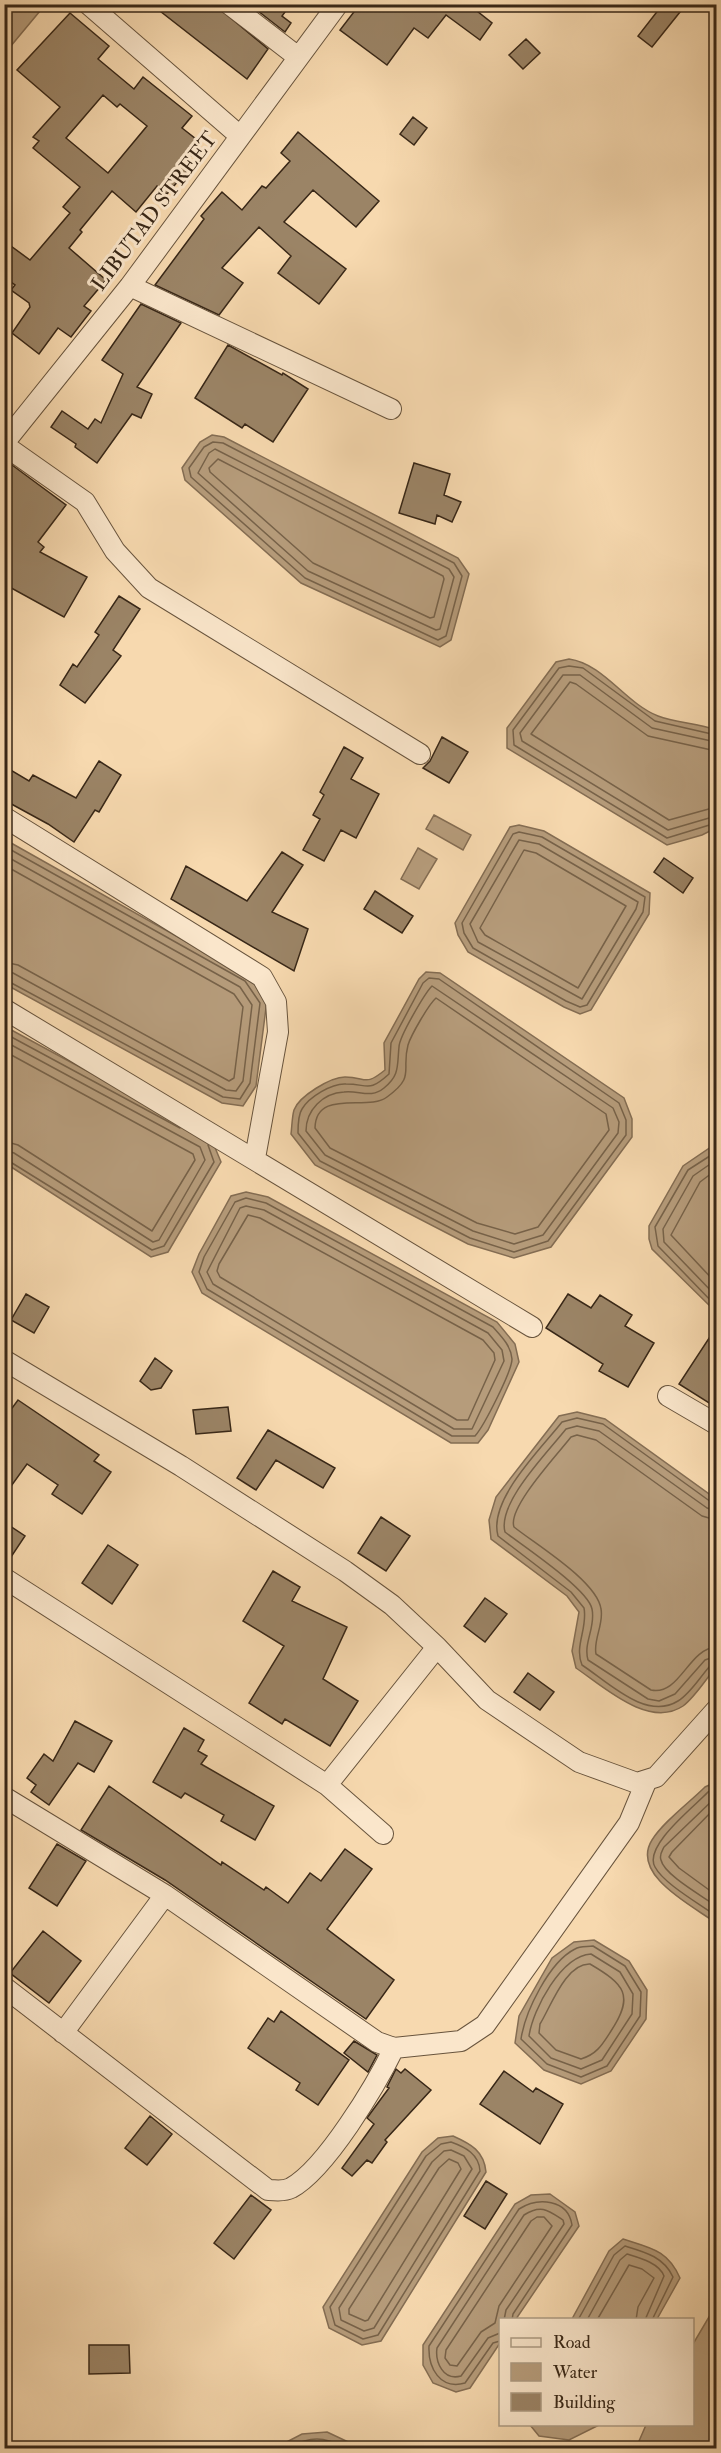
<svg xmlns="http://www.w3.org/2000/svg" width="721" height="2453" viewBox="0 0 721 2453" font-family="'IM FELL Double Pica',serif">
<rect width="100%" height="100%" fill="#f7d9af"/>
<filter id="stains"><feTurbulence type="fractalNoise" baseFrequency=".00333" numOctaves="4"/><feColorMatrix values="0 0 0 0 .2 0 0 0 0 .09 0 0 0 0 .02 0 0 0 .5 -.17"/></filter>
<radialGradient id="worn" r=".72"><stop offset=".6" stop-color="#630" stop-opacity="0"/><stop offset="1" stop-color="#630" stop-opacity=".3"/></radialGradient>
<path fill="#b69c7b" stroke="#846d53" stroke-width="1.5" d="M4,5h41l-35,42 -5,2z
M212,435l12,2 234,121 11,16 -18,66 -11,7 -139,-64 -116,-103 -3,-12 18,-26z
M569,659c35,5 56,44 89,57 18,7 40,7 58,14v98l-14,7 -35,10 -160,-97v-20l49,-66z
M434,815l37,20 -8,15 -37,-21z
M519,825l25,6 106,62 -1,21 -58,96 -11,4 -16,-7 -96,-55 -10,-17 -3,-12 55,-96z
M4,839l245,138 18,23 -11,86 -13,20 -21,-3 -217,-119z
M418,848l19,11 -18,30 -18,-10z
M426,972l14,1 184,125 8,21v18l-81,110 -37,11 -46,-14 -153,-79 -24,-31c1,-8 1,-17 3,-24 5,-14 37,-33 51,-33 22,0 19,10 40,-7l-1,-27 35,-64z
M4,1026l207,112 10,24 -53,90 -17,5 -146,-94z
M716,1146v166l-64,-63 -3,-10v-13l34,-60 28,-19z
M246,1192l22,5 229,125 18,22 4,18 -31,68 -10,13h-27l-249,-150 -10,-21 7,-18 32,-58z
M577,1412l28,7 111,80v168c-10,12 -21,30 -33,39 -34,23 -79,-19 -107,-38l-4,-17 7,-39 -12,-16 -76,-57 -2,-19 7,-23 63,-81z
M716,1782v141c-23,-17 -86,-48 -64,-83 11,-18 38,-38 53,-53z
M594,1940l35,21 18,29 -1,29 -35,52 -30,13 -37,-14 -29,-27 4,-27 33,-58 22,-16z
M453,2136c18,8 31,15 33,36l-105,169 -19,4 -33,-17 -6,-21 99,-155 16,-14z
M550,2194l25,18 4,14 -63,93 -16,1v23l-30,45 -14,4 -23,-9 -10,-18v-20l92,-141 16,-9z
M623,2239c28,9 45,11 57,39l-23,41h-85l37,-68z
M716,2305v143h-80l10,-23 46,-1 1,-80z
M530,2425h69l-30,15 -30,-4z
M327,2432l34,16h-86l27,-14z"/>
<g fill="none" stroke-linecap="round" stroke-linejoin="round">
<path stroke="#776249" stroke-width="1.5" d="M213,442l10,1 231,120 8,13 -16,60 -8,4 -133,-62 -114,-101 -2,-9 15,-21z
M215,449l234,120 5,8 -14,52 -4,1 -128,-59 -110,-98 11,-20z
M218,459l225,117 1,3 -10,38 -4,1 -117,-55 -103,-91 -1,-4z
M716,735l-61,-14 -72,-53 -14,-2 -10,2 -46,62 1,15 153,93 49,-15
M716,742l-64,-14 -72,-53h-17l-43,58 2,8 146,89 48,-14
M716,751l-68,-15 -72,-52 -6,-2 -39,52 138,86 47,-13
M519,832l23,5 103,60 -2,15 -56,93 -7,2 -14,-6 -93,-53 -9,-15 -2,-10 51,-89z
M519,840l20,4 99,58 -2,7 -54,90 -104,-57 -8,-18z
M4,846l241,135 15,22 -10,80 -10,16 -17,-2 -219,-118
M524,850l12,3 90,53 -48,82 -93,-53 -5,-7z
M4,855l236,132 12,18 -9,76 -7,10 -10,-1 -213,-117 -9,-2
M4,865l230,129 9,13 -9,71 -5,3 -211,-116 -14,-3
M429,978l10,1 180,124 7,17v15l-78,106 -34,11 -44,-14 -150,-77 -22,-28c0,-7 0,-18 4,-24 7,-12 30,-26 44,-25 23,0 22,9 43,-10l2,-31 32,-60z
M432,986l181,122 6,14 -1,11 -75,102 -29,9 -41,-13 -148,-76 -19,-24c0,-21 17,-38 38,-39 15,-2 27,7 40,-4 16,-13 13,-22 15,-41 0,-10 26,-54 33,-61z
M436,998l170,116 3,16 -71,97 -23,7 -38,-11 -147,-75 -15,-20c1,-40 53,-16 72,-31 29,-21 14,-26 21,-52 3,-10 21,-41 28,-47z
M4,1033l176,95
M4,1041l196,106 5,13 -46,80 -6,2 -139,-89 -10,-3
M4,1051l189,103 2,6 -43,71 -134,-86 -14,-4
M716,1152l-28,18 -33,57 3,19 58,60
M4,1158l148,92 12,-4 50,-84 -6,-17
M716,1160l-23,16 -30,53 1,13 52,54
M716,1170l-16,12 -29,53 45,48
M246,1198l20,5 227,124c9,10 18,19 19,32 0,12 -28,67 -37,77h-23l-245,-147 -8,-17 5,-15 31,-55z
M246,1206l18,4 224,123 14,17 2,11 -32,68h-18l-241,-145 -6,-12 33,-64z
M248,1215l12,3 223,122 11,13 1,7 -27,60h-11l-237,-143 -3,-6 2,-7z
M716,1503l-5,-1 -108,-78 -26,-6 -15,4c-22,28 -74,78 -64,114l73,56 13,16c4,20 -10,38 -2,57 26,17 64,56 96,36 12,-7 22,-24 32,-35l6,-2
M716,1511l-9,-3 -108,-77 -22,-5 -11,3c-18,23 -69,74 -61,103 18,14 83,57 87,77 4,18 -9,34 -4,51l60,39 11,2 16,-7 30,-34 11,-4
M716,1520l-14,-4 -106,-76 -19,-5 -6,2c-13,17 -64,71 -57,90 21,17 83,54 87,82 3,15 -8,31 -5,45l55,36c29,6 37,-41 65,-43
M716,1789l-8,3c-14,15 -65,54 -53,75 9,17 45,37 61,49
M716,1797l-52,50c-2,4 -5,8 -3,13 3,15 43,37 55,46
M716,1807l-44,45 -3,5 10,11 37,27
M593,1946l32,20 16,26 -1,24 -33,50 -26,11 -34,-13 -26,-25c4,-27 28,-77 54,-90 5,-3 12,-2 18,-3z
M591,1954l29,18 13,22 -1,20 -30,46 -21,9 -30,-11 -22,-22c4,-27 32,-80 62,-82z
M590,1964c34,20 45,31 21,67 -9,14 -14,23 -30,28l-25,-9 -17,-17 1,-9c11,-18 26,-61 50,-60z
M451,2142c14,5 28,12 29,29l-102,164 -15,4 -28,-14 -5,-18 96,-151 15,-12z
M451,2150l13,6 8,13 -98,159 -10,3 -23,-11 -2,-12 93,-146 12,-11z
M449,2159l9,4 3,6 -93,151 -3,1 -16,-7v-5l90,-141z
M537,2217h7l8,9 -53,80 -4,17 -14,9 -24,34 -7,-1 -5,-7 1,-8 85,-129z
M578,2320l36,-65 11,-9c20,6 39,11 48,31l-21,43
M587,2320l33,-60 7,-6c13,4 32,9 37,22l-19,44
M597,2320l32,-55 13,4 12,9 -16,29 -2,13
M500,2333l-12,5 -27,38c-18,5 -26,-14 -24,-28l87,-133c17,-11 24,-5 39,5l1,4 -58,86 -2,10
M500,2341l-7,2 -28,40c-25,7 -37,-15 -36,-37l90,-137c19,-12 49,-10 53,16l-59,89 -1,6
M286,2448c26,-12 36,-12 61,0"/>
</g>
<path fill="#9b8466" stroke="#382717" stroke-width="1.5" fill-rule="evenodd" d="M151,4h63l54,45 -21,30z
M249,4h42l-9,12 9,7 -6,9z
M360,4h108l24,19 -12,17 -34,-25 -18,23 -14,-10 -27,37 -47,-35z
M663,4h8l9,8 -28,35 -14,-11z
M70,13l39,33 -11,13 36,30 9,-12 49,39 -10,12 19,15 -14,18 5,4 -25,29 -10,-8 -21,26 -24,-21 -32,39 2,2 -13,16 37,32 -22,26 7,5 -20,26 -13,-9 -19,26 -27,-21 18,-26 -1,-4 -18,-13 4,-5 -11,-8v-36l26,19 40,-47 -7,-6 17,-20 -47,-39 6,-7 -6,-4 27,-30 -43,-37zM103,95l14,12 3,-3 27,22 -39,47 -42,-35z
M526,39l14,14 -17,16 -14,-14z
M413,117l14,11 -13,17 -14,-11z
M298,132l81,69 -23,26 -43,-37 -29,32 62,47 -27,35 -41,-31 13,-17 -32,-29 -37,41 21,15 -24,32 -64,-30 49,-66 -3,-3 21,-24 20,18 20,-24 4,2 24,-27 -9,-8z
M141,304l40,19 -44,64 15,7 -11,24 -9,-4 -35,49 -22,-16 1,-3 -25,-17 11,-16 26,18 7,-10 6,4 22,-49 -21,-14z
M228,345l54,30 1,-2 25,16 -35,53 -28,-18 -3,4 -47,-30z
M414,463l36,11 -6,21 17,7 -9,20 -15,-7 -2,9 -36,-11z
M12,465l54,40 -28,37 6,5 -4,5 47,25 -23,40 -60,-33v-109z
M119,596l21,13 -27,41 8,6 -36,47 -25,-18 13,-21 4,3 22,-32 -4,-3z
M442,737l26,15 -19,31 -26,-15 7,-7z
M344,747l19,11 -12,21 28,15 -23,44 -15,-8 -17,31 -21,-11 17,-31 -7,-4 11,-20 -4,-3z
M99,761l22,14 -22,37 -4,-2 -21,32 -26,-18 -44,-24v-34l25,15 4,-6 43,23z
M282,852l21,13 -31,47 36,17 -14,42 -123,-72 15,-33 61,35z
M664,858l29,20 -10,15 -29,-21z
M375,891l38,25 -11,17 -38,-24z
M26,1294l23,13 -15,26 -23,-13z
M568,1294l23,14 9,-13 32,20 -7,11 29,17 -26,44 -29,-16 4,-7 -57,-36z
M717,1326v82l-38,-24z
M155,1358l17,13 -11,17 -10,2 -11,-9z
M18,1400l81,55 -5,6 17,11 -29,42 -30,-20 6,-9 -31,-21 -23,32v-77z
M228,1407l3,24 -35,3 -3,-24z
M268,1430l67,38 -12,20 -47,-28 -20,30 -19,-12z
M381,1517l29,19 -24,35 -28,-18z
M4,1522l21,14 -20,30h-1z
M108,1545l30,20 -26,39 -30,-21z
M273,1571l27,16 -8,14 55,26 -24,52 35,22 -28,45 -45,-27 -3,5 -33,-21 35,-57 -41,-25z
M485,1598l22,16 -22,28 -21,-16z
M528,1673l26,19 -14,18 -26,-18z
M75,1721l37,20 -18,31 -16,-9 -29,42 -18,-13 5,-7 -9,-7 17,-24 9,7z
M184,1728l20,12 -6,11 9,5 -6,8 73,42 -19,34 -34,-19 3,-6 -39,-22 -4,5 -28,-16z
M109,1786l112,79 1,-3 42,28 2,-3 22,16 22,-30 11,8 24,-32 27,20 -45,60 67,51 -28,39 -201,-139 -84,-50z
M57,1844l29,17 -29,45 -28,-18z
M43,1931l38,30 -32,42 -39,-30z
M281,2011l68,49 -31,45 -22,-15 4,-7 -52,-35 20,-30 6,4z
M354,2041l23,14 -9,17 -24,-19z
M396,2069l5,4 4,-4 26,21 -46,50 2,2 -15,21 -5,-3 -15,16 -10,-8 32,-44 -7,-6 22,-30 -2,-1z
M504,2071l29,21 3,-4 27,16 -23,40 -60,-40z
M150,2116l22,18 -25,31 -22,-17z
M486,2181l21,13 -22,35 -21,-13z
M251,2195l20,15 -37,49 -20,-16z
M89,2345h40l1,28 -41,1z"/>
<g fill="none" stroke-linecap="round" stroke-linejoin="round">
<g stroke="#68543d" stroke-width="22">
<path id="street" d="M88,4l152,132
M229,4l69,53
M130,286l261,123
M4,443l126,-157 208,-282
M4,445l81,57 30,49 34,37 271,166
M4,817l258,160 14,25 2,30 -23,126
M4,1009l528,318
M4,1360l177,106 164,105 47,34 45,42 -110,138
M668,1396l48,28
M4,1578l323,207 56,49
M437,1647l50,53 92,62 58,21 19,-6 60,-67
M4,1797l161,98 212,147 17,6c-18,37 -68,121 -103,140 -8,4 -15,2 -23,2l-264,-203
M63,2033l102,-138
M394,2048l67,-7 24,-16 144,-202 17,-41"/>
</g>
<use href="#street" stroke="#fae6cb" stroke-width="20"/>
</g>
<g text-anchor="middle" stroke-width="6" stroke-linejoin="round" paint-order="stroke">
<g font-size="21" fill="#382717" stroke="#fae6cb">
<text transform="translate(154 211) rotate(-53)" y="7">LIBUTAD STREET</text>
</g>
</g>
<rect width="721" height="2453" fill="none" stroke="#f7d9af" stroke-width="24"/>
<rect x="6" y="6" width="709" height="2441" fill="none" stroke="#382717" stroke-width="3"/>
<rect x="12" y="12" width="697" height="2429" fill="none" stroke="#382717" stroke-width="1.5"/>
<rect x="499" y="2318" width="195" height="108" fill="#fae6cb" stroke="#ac9a83" stroke-width="1.5"/>
<rect x="511" y="2338" width="30" height="9" fill="#fae6cb" stroke="#ac9a83" stroke-width="1.5"/>
<text x="553" y="2348" font-size="18" fill="#382717">Road</text>
<rect x="511" y="2363" width="30" height="18" fill="#b69c7b" stroke="#ac9a83" stroke-width="1.5"/>
<text x="553" y="2378" font-size="18" fill="#382717">Water</text>
<rect x="511" y="2393" width="30" height="18" fill="#9b8466" stroke="#ac9a83" stroke-width="1.5"/>
<text x="553" y="2408" font-size="18" fill="#382717">Building</text>
<rect width="100%" height="100%" filter="url(#stains)"/>
<rect width="100%" height="100%" fill="url(#worn)"/>
</svg>
